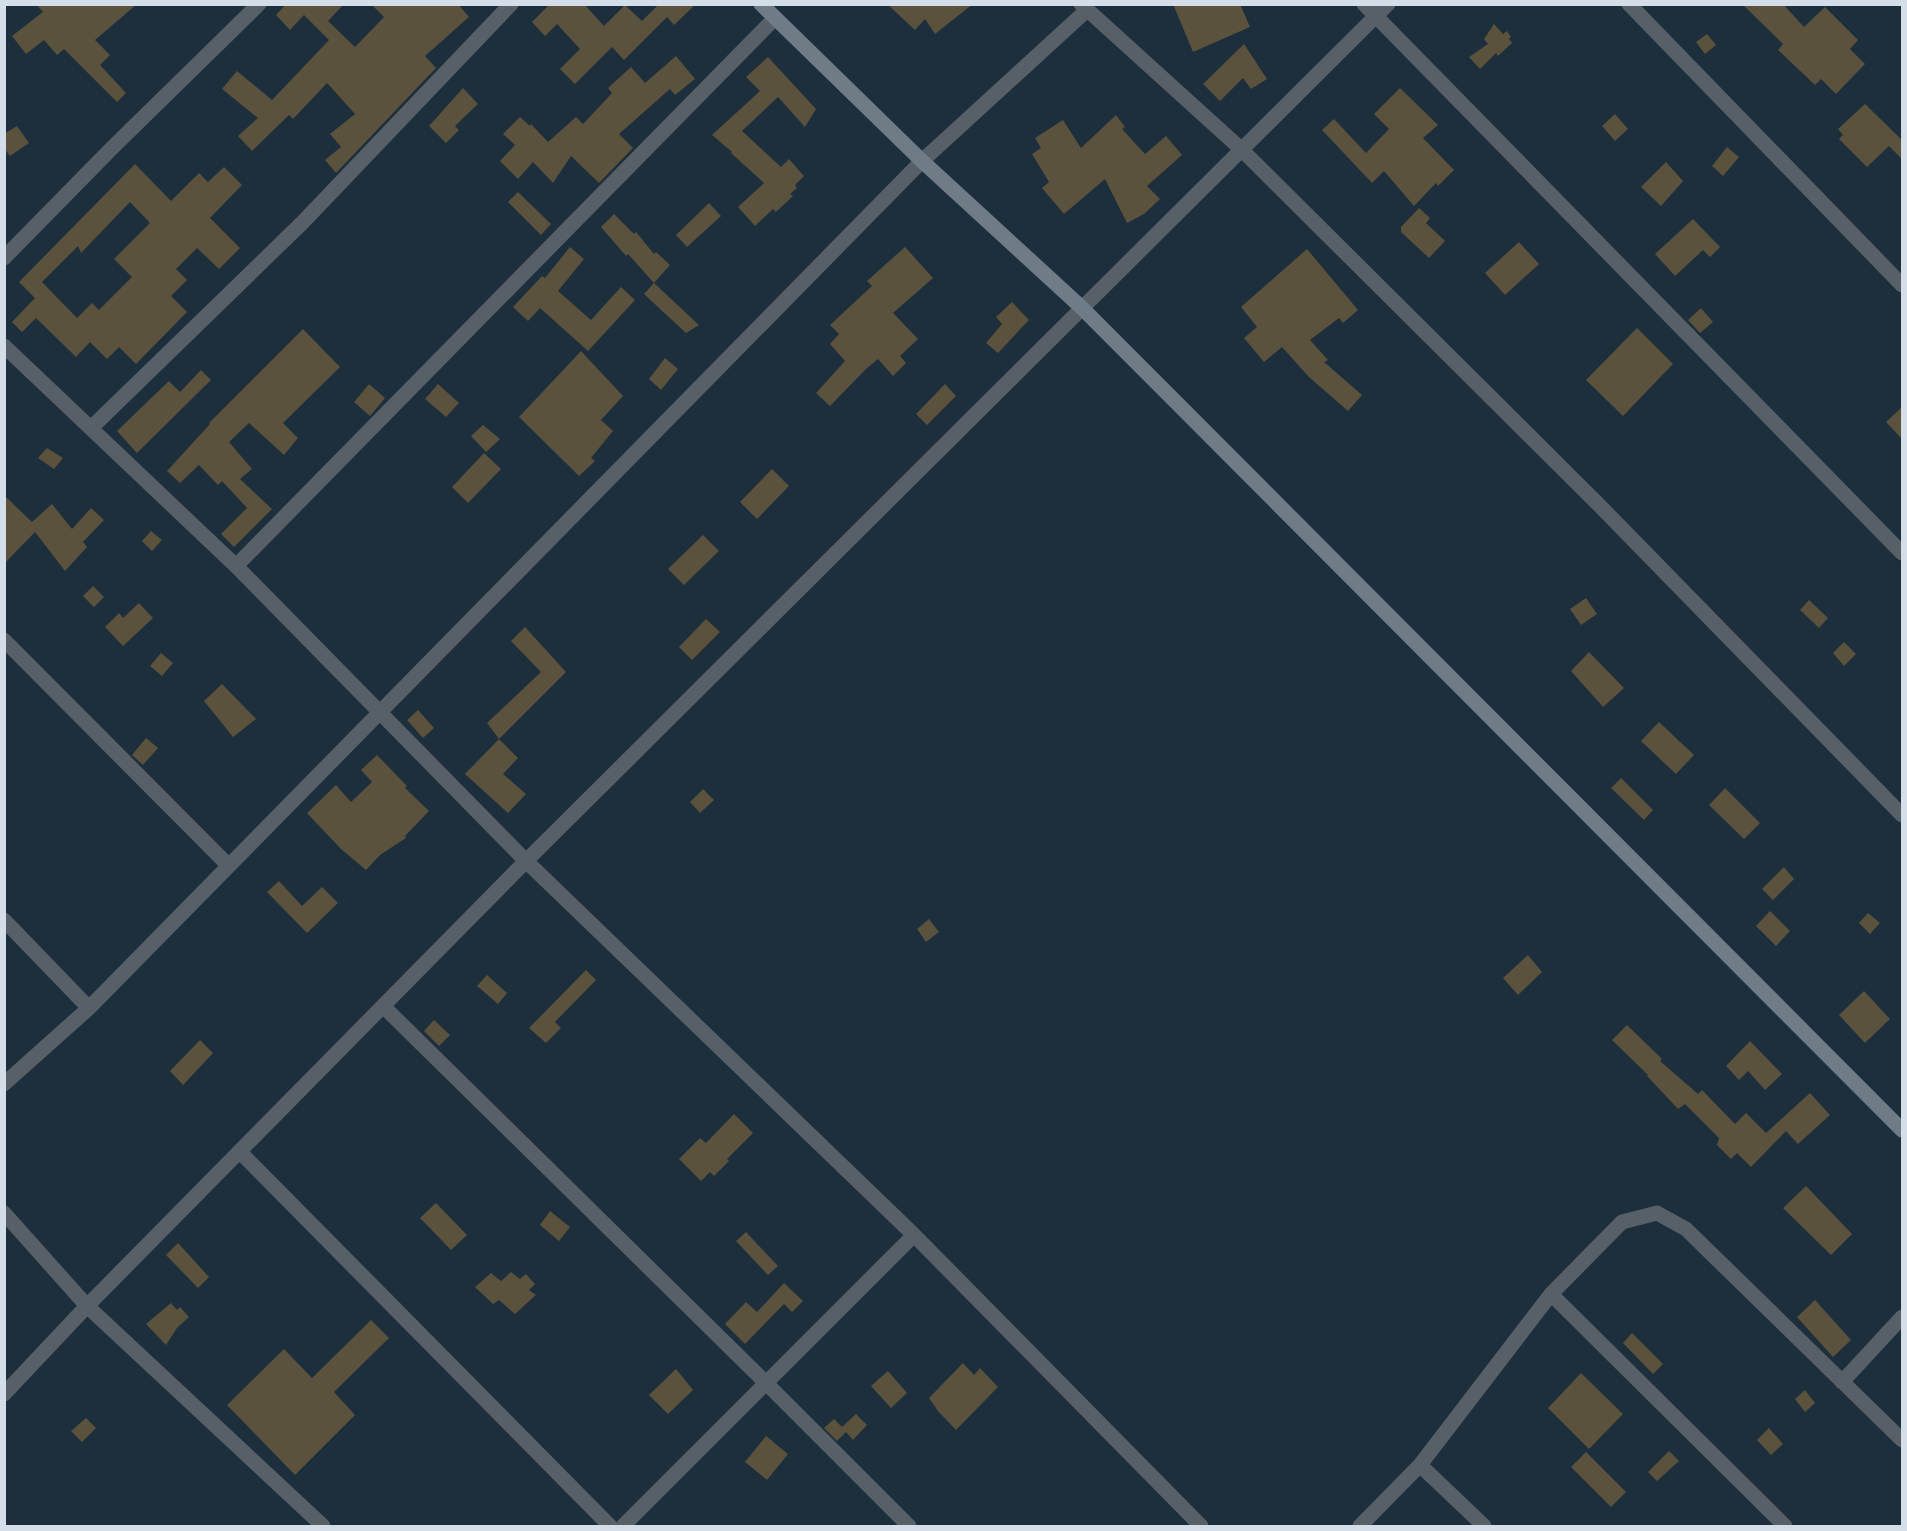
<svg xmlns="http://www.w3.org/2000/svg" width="1907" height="1531" viewBox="0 0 1907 1531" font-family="Overpass,sans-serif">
<rect width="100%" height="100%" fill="#1d2e3c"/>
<path fill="#5a523c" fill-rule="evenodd" d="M36,4h101l-42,36 15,15 -10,10 26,28 -9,9 -53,-53 -7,6 -13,-15 -18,14 -14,-18 31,-24z
M286,4h58l-16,17 27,26 29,-30 -13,-13h87l11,13 -44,39 11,12 -100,105 -11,-13 16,-13 -11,-13 25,-20 -28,-31 -34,36 -4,-4 -37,36 -14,-15 20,-18 -36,-29 15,-18 35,29 57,-60 -25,-25 -14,15 -14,-15z
M550,4h34l20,22 21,-21 17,16 15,-15 -1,-2h40l-22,21 -7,-8 -43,43 -12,-13 -37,37 -15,-15 20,-20 -23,-25 -12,12 -13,-14z
M887,4h86l-38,30 -10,-15 -10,11z
M1173,4h67l10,23 -57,25z
M1742,4h41l21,23 21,-20 33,33 -8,9 15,15 -29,30 -15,-15 -6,6 -37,-35 5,-6z
M1494,24l9,10 4,-3 4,6 -2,2 3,4 -14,13 -2,-3 -16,16 -11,-12 19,-13 -4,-5z
M1707,34l9,11 -11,9 -9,-12z
M1244,44l23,35 -16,10 -8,-11 -23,23 -17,-17z
M676,56l19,23 -20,16 -5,-6 -51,45 14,14 -34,35 -28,-27 -18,27 -20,-21 -15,17 -18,-18 15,-16 -12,-11 17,-17 10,9 1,-2 17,18 28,-25 7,7 29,-31 -4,-5 23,-21 14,16z
M768,57l48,52 -11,18 -27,-30 -36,34 39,36 8,-8 15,17 -9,9 2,3 -7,6 3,2 -17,16 -3,-3 -18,17 -17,-19 26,-24 -33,-30 1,-1 -20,-17 48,-44 -14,-14z
M463,88l15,16 -23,22 4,4 -13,13 -17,-17z
M1400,88l38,37 -15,13 31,32 -16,16 -2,-3 -22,23 -30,-35 -12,12 -50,-53 12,-11 32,34 23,-24 -15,-15z
M1865,104l37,36v19l-13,-13 -22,21 -28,-28 4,-4 -5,-6z
M1615,114l13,15 -13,12 -13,-15z
M1116,115l9,12 -3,2 23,25 21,-18 16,19 -35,31 13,13 -16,15 -17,9 -22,-44 -41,35 -22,-26 7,-6 -17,-28 9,-6 -6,-10 28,-18 18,28z
M17,126l12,17 -19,13 -6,-8v-14z
M1727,147l12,10 -16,19 -11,-10z
M1666,162l17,19 -22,25 -20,-19z
M135,164l36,37 28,-28 9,9 16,-15 18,18 -32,33 30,30 -21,21 -22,-21 -21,21 11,11 -16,16 16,16 -51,52 -17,-17 -12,12 -17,-17 -14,15 -40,-39 -14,14 -10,-10 23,-24 -16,-16zM130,202l20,21 -36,36 18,18 -33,33 -7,-7 -15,15 -35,-36 36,-36 3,7z
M518,192l33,32 -10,11 -33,-33z
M709,203l12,13 -34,31 -11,-12z
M1419,208l11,10 -4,5 19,18 -16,17 -28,-26v-5z
M614,214l20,20 2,-2 18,22 2,-2 14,13 -16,18 -26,-29 -2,2 -25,-29z
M1693,219l27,28 -10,10 -7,-7 -28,26 -20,-22z
M1519,242l20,22 -34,31 -20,-22z
M570,247l14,12 -26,32 33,29 30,-33 14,13 -47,51 -48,-43 -12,13 -15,-14 29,-31 3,2z
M905,247l28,31 -40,35 25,26 -18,17 6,7 -13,13 -15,-17 -12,10 -36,37 -14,-13 29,-32 -15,-17 9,-10 -9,-9 42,-39 -5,-5z
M1307,249l51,61 -15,13 -4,-5 -29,22 18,20 -4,2 38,33 -14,16 -39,-34 -27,-30 -18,15 -20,-24 13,-11 -16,-20z
M654,283l45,42 -13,8 -42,-39z
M1012,302l17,18 -31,33 -12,-10 16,-19 -6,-7z
M1701,308l12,14 -13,11 -12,-13z
M1637,328l36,36 -50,52 -37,-36z
M303,329l37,38 -57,56 15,15 -14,17 -35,-32 -20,19 23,27 -12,10 32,30 -38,38 -13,-13 26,-26 -25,-27 -4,4 -19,-20 -19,18 -13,-12 43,-47 -1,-1z
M581,351l42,45 -22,24 12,11 -22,27 4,3 -16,15 -60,-59z
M665,358l13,11 -17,21 -12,-11z
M201,370l10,10 -74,73 -20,-22 52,-50 11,11z
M369,384l16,14 -15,18 -16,-14z
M438,384l21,19 -13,14 -21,-18z
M945,384l11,12 -29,29 -11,-11z
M1902,407v32l-16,-17z
M483,425l17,14 -14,13 -15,-16z
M47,448l16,10 -9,11 -16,-11z
M484,453l17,16 -33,34 -16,-16z
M772,469l17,17 -32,33 -17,-17z
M4,495l28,27 20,-18 20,25 19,-21 13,12 -21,22 4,5 -22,24 -30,-39 -31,32z
M151,531l11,9 -10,11 -10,-10z
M703,535l16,16 -35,34 -16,-16z
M93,586l11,11 -10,10 -11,-11z
M1586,598l11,16 -16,11 -11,-16z
M1809,600l19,18 -9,10 -19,-18z
M139,603l14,15 -30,28 -18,-19 14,-14 4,5z
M706,619l14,13 -28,28 -13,-13z
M525,627l41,45 -67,67 -12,-16 54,-51 -30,-31z
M1844,642l12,12 -12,12 -11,-13z
M1589,652l35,36 -21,19 -32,-36z
M161,653l12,10 -11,13 -12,-10z
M222,684l34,35 -23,18 -29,-36z
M418,710l16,18 -11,10 -16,-18z
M1659,722l35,33 -18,19 -35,-33z
M146,738l12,10 -15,17 -11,-10z
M499,739l19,19 -15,16 23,20 -18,19 -43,-39z
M377,755l30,31 -2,2 24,23 -24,25 1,2 -26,17 -14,15 -25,-21 -34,-36 29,-28 15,17 21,-20 -11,-12z
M1621,778l32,32 -9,10 -33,-32z
M1725,788l35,35 -16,16 -35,-34z
M703,789l11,11 -14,13 -10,-11z
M1784,867l10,12 -21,21 -11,-11z
M279,881l23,25 20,-19 16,16 -31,30 -40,-41z
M1770,911l20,20 -14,15 -20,-20z
M1868,913l12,10 -10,11 -11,-11z
M929,919l10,13 -13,10 -9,-13z
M1528,955l14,17 -24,23 -15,-17z
M586,970l10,10 -41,42 6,6 -15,15 -17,-15z
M487,975l20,18 -9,11 -21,-18z
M1864,991l26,28 -25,24 -26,-28z
M434,1020l16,15 -11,11 -15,-15z
M1627,1025l35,34 -2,2 38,33 4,-4 33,34 11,-11 20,20 44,-40 20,22 -32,29 -12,-13 -35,36 -14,-14 -6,6 -14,-14 2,-7 -34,-34 -7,5 -31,-33 1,-1 -36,-35z
M200,1040l13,13 -30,32 -13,-14z
M1750,1041l32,33 -17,16 -17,-19 -9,9 -13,-14z
M734,1114l19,19 -26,26 2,2 -15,15 -4,-4 -9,9 -22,-22 21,-21 6,5z
M1806,1186l46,48 -21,21 -48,-47z
M436,1203l31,32 -16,15 -31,-32z
M550,1211l20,16 -11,14 -19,-16z
M746,1232l32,34 -10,9 -32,-34z
M178,1243l31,34 -11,11 -32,-33z
M511,1272l9,7 6,-5 9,10 -6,6 7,5 -21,19 -16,-14 -6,4 -18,-17 16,-14 10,8z
M784,1283l19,18 -11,11 -8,-8 -39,40 -20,-20 21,-22 11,10z
M1815,1300l36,40 -18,17 -36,-40z
M171,1303l6,7 3,-3 9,10 -12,11 -11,17 -20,-21z
M371,1320l18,18 -55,54 21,23 -60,60 -68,-70 57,-56 28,29z
M1632,1333l31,31 -10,10 -30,-31z
M963,1363l11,12 6,-7 18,19 -42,43 -18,-19 -9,-13z
M676,1369l17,21 -25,24 -19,-19z
M888,1371l19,22 -16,15 -20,-22z
M1581,1373l42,41 -34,35 -41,-41z
M1805,1390l10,13 -10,9 -10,-13z
M856,1414l11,11 -14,15 -7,-8 -9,9 -13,-13 10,-9 8,8z
M86,1418l10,10 -14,14 -11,-11z
M1769,1428l14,16 -12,11 -14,-15z
M766,1436l22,18 -21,26 -22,-18z
M1669,1451l10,10 -22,20 -9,-9z
M1586,1452l40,40 -15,15 -40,-40z"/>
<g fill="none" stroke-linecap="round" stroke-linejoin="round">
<path stroke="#575f67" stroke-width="15" d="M1081,4l160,145 358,356 303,310
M1364,4l538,549
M1629,4l273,281
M4,258l108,-110 147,-144
M4,346l232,220 290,295 388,374 287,291
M91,428l212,-206 208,-218
M236,566l539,-548
M4,640l225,226
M4,920l85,88
M383,1006l383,377 143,143
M4,1084l85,-76 833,-847 165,-151
M240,1152l370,374
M4,1213l83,93 236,220
M1551,1294l234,232
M1842,1382l60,-65
M4,1394l83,-88 439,-445 862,-857
M1420,1465l64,61
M623,1526l291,-291
M1360,1526l60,-61 131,-171 71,-72 35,-9 29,16 216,211"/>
<path stroke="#6f7c88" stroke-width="15" d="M761,4l161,157 159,146 821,823"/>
</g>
<rect width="1907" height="1531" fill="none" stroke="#d4dee8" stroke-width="12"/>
</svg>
